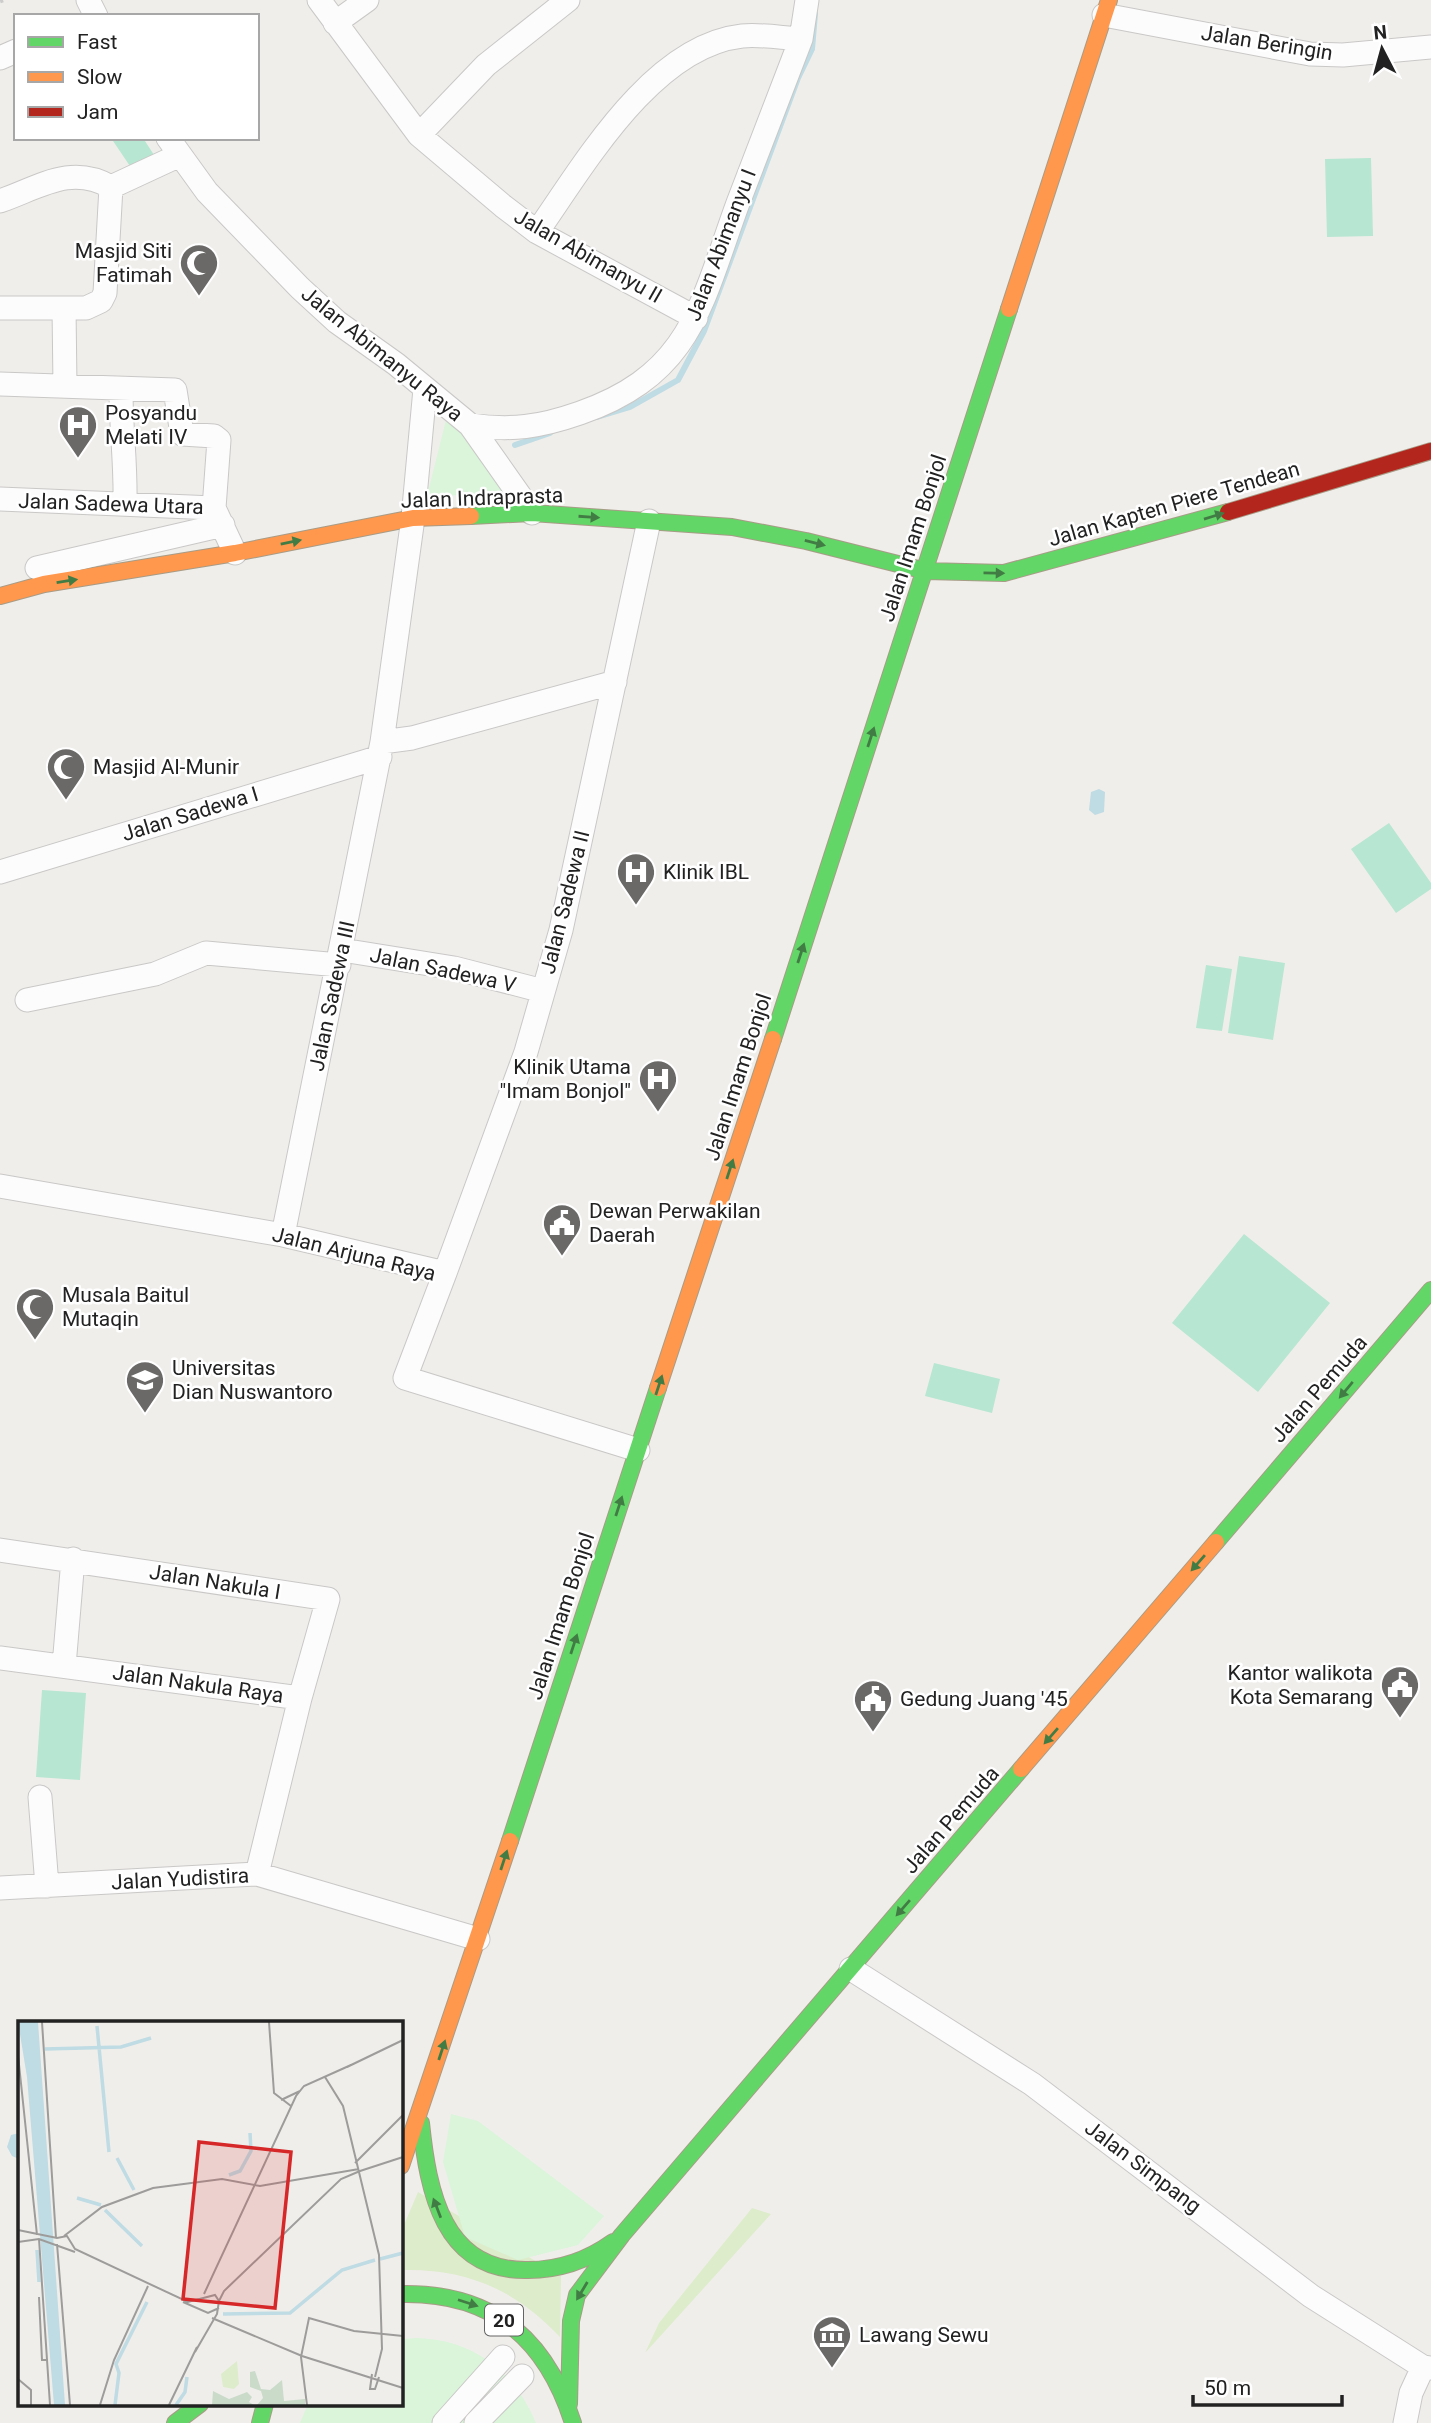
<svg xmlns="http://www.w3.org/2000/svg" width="1431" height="2423" viewBox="0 0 1431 2423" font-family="Roboto,sans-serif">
<rect width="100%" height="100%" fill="#f0eeeb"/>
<path fill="#ddeccb" d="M418,2192l143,84 -1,61c-44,-47 -94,-69 -159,-67v-38z
M752,2208l19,6 -126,139 14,-30z"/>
<path fill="#daf5da" d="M448,412l62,82 -83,2z
M451,2114l27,7 126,95 -26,29 -60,15 -53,-23 -22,-75z
M418,2338c56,2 97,34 118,85h-236l8,-19h93v-65z"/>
<path fill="#b7e6d2" d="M111,138h32l13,20 -22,14z
M1371,158l2,78 -46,1 -2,-78z
M1389,823l42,60v6l-35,24 -45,-64z
M1239,956l46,7 -12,77 -45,-7z
M1206,965l26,4 -10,62 -26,-3z
M1244,1234l86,69 -72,89 -86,-69z
M934,1363l66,16 -8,34 -67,-17z
M42,1690l44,3 -6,87 -44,-3z"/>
<path fill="#bfdbe3" d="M1099,789l6,3 -1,20 -9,3 -6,-5 2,-18z
M19,2133v26l-7,-3 -5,-9 4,-12z"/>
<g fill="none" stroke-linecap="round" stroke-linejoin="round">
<path stroke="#bfdbe3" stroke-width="6" d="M597,417l33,-10 48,-27 26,-49 94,-253 14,-29 3,-35
M515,445l35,-12"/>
<g stroke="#c9c8c7" stroke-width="25">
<path id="street" d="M88,0l8,16
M319,0l100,135 84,71 34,26 159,86
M1104,15l206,39 33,1 88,-8
M335,23l32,-23
M0,58l16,-7
M419,135l67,-70 82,-65
M168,138l39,54 93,96 37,34 59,42 74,61 62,88
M0,201c40,-14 71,-37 111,-14
M537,232c47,-67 115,-186 205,-196 19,-2 40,2 59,3
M0,308h86l15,-7 4,-8 6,-106 69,-32
M64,308l1,78
M0,384l175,6 7,44 32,2 5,4 -5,68
M121,390c0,39 5,75 4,114
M470,425c41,6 70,2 110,-12 112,-39 121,-109 158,-210 21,-55 42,-110 63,-164l6,-39
M0,499l214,9 21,45
M37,568l186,-43
M382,742l30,-4 203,-56
M0,872l380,-115
M342,950l112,18 89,23
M27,1000l128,-26 51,-21 133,12
M0,1186l283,49 162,38 -40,105 233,72
M283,1235l99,-493 31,-224 12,-129
M445,1273l81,-221 35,-122 88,-409
M0,1550l328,49 -28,99 -43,176
M0,1658l300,40
M64,1666l9,-107
M40,1797l7,89
M0,1888l257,-14 221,65
M851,1969l181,115 279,212 112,71 8,1
M444,2423l59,-66
M476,2423l46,-47
M1405,2423l6,-30 12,-26"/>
</g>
<g stroke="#a79c86" stroke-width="18">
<path id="fast" d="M471,516l61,-3 200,14 74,14 120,30 78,2 224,-61
M773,1039l236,-730
M1216,1542l215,-252
M510,1841l148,-453
M421,2123c7,68 22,149 107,147 31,0 60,-10 85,-28
M401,2294c91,-2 145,44 172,129
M569,2404l2,-83 6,-26 45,-60 399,-466
M175,2423l25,-19
M260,2423l5,-19"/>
</g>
<g stroke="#a79c86" stroke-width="18">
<path id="slow" d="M1009,309l100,-309
M0,596l44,-12 191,-31 178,-35 58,-2
M658,1388l115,-349
M1021,1769l195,-227
M401,2166l109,-325"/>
</g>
<g stroke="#a79c86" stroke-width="18">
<path id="jam" d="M1228,512l203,-61"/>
</g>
<use href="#street" stroke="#fdfcfc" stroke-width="23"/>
<use href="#fast" stroke="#63d668" stroke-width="16"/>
<use href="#slow" stroke="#ff974d" stroke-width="16"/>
<use href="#jam" stroke="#b3261e" stroke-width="16"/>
<path stroke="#ccc" stroke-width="5" stroke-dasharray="14 14" stroke-linecap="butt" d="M0,1l3,-1"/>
</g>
<defs><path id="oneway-solid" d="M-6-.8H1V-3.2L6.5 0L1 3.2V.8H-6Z" transform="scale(1.75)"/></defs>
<g fill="#427c45">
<use href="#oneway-solid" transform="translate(1214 516) rotate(-17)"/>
<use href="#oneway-solid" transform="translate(589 517) rotate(4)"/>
<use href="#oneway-solid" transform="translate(291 542) rotate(-11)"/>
<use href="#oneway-solid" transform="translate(815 543) rotate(14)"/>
<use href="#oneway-solid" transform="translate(994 573) rotate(1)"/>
<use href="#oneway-solid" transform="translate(67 581) rotate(-9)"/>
<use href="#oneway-solid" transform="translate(871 737) rotate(-72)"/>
<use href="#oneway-solid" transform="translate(801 953) rotate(-72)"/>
<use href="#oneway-solid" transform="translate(730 1169) rotate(-72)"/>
<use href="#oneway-solid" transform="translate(659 1385) rotate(-72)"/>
<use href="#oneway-solid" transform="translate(1346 1390) rotate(130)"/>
<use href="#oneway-solid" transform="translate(619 1506) rotate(-72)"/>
<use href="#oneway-solid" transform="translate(1198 1563) rotate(131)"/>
<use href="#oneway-solid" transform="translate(574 1644) rotate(-72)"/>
<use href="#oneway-solid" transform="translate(1051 1736) rotate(131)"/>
<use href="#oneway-solid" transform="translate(504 1860) rotate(-72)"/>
<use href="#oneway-solid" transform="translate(903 1908) rotate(131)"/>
<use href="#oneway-solid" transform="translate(442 2050) rotate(-72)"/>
<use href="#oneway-solid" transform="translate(437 2208) rotate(-111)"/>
<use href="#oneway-solid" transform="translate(582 2291) rotate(121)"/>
<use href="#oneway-solid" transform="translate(468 2303) rotate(18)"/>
</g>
<defs>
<g id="mosque-pin" transform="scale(2.0125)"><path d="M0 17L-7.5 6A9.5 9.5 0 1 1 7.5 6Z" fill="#6a6968" stroke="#fff"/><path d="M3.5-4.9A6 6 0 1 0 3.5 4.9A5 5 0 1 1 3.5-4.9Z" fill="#fff"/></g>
<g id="hospital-pin" transform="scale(2.0125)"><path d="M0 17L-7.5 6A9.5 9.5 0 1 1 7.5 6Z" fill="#6a6968" stroke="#fff"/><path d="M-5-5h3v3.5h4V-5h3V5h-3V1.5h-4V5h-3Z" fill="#fff"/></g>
<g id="civic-pin" transform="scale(2.0125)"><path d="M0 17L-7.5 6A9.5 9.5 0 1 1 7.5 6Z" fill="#6a6968" stroke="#fff"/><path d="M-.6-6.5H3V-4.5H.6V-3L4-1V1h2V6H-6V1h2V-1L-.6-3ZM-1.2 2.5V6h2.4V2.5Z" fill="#fff"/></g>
<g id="university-pin" transform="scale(2.0125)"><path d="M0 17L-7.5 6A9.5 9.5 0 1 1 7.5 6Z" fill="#6a6968" stroke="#fff"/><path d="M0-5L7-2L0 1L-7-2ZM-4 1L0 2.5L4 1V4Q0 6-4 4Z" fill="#fff"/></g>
<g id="museum-pin" transform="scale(2.0125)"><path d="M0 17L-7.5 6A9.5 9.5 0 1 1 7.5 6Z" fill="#6a6968" stroke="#fff"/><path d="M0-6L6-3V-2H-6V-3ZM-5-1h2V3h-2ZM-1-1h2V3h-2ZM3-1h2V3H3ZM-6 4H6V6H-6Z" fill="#fff"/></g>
</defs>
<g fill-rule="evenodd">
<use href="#mosque-pin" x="199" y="263"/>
<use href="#hospital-pin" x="78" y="425"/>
<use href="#mosque-pin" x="66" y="767"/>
<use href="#hospital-pin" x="636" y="872"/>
<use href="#hospital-pin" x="658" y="1079"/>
<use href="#civic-pin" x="562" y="1223"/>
<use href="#mosque-pin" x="35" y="1307"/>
<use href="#university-pin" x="145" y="1380"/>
<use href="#civic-pin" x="1400" y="1685"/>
<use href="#civic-pin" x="873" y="1699"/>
<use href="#museum-pin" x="832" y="2335"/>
</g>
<g text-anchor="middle" stroke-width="5" stroke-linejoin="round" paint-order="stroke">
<rect fill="#fff" stroke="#646464" stroke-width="2" x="485" y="2304.5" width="38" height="31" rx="5"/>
<g font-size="19" font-weight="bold" fill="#222">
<text x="504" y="2327">20</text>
</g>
<g font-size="21" fill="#222" stroke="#fff">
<text transform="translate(1267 43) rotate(9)" y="7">Jalan Beringin</text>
<text transform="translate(721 245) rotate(-69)" y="7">Jalan Abimanyu I</text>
<text transform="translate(588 256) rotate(30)" y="7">Jalan Abimanyu II</text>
<text transform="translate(382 354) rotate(39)" y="7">Jalan Abimanyu Raya</text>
<text transform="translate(482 498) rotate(-2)" y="7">Jalan Indraprasta</text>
<text transform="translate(111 504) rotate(2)" y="7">Jalan Sadewa Utara</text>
<text transform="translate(1174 504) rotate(-16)" y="7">Jalan Kapten Piere Tendean</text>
<text transform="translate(913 538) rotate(-72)" y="7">Jalan Imam Bonjol</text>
<text transform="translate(190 814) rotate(-17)" y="7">Jalan Sadewa I</text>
<text transform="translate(565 902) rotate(-76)" y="7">Jalan Sadewa II</text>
<text transform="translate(443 970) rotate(12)" y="7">Jalan Sadewa V</text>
<text transform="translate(332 996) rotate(-78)" y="7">Jalan Sadewa III</text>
<text transform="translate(738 1077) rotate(-72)" y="7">Jalan Imam Bonjol</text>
<text transform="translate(354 1254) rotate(14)" y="7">Jalan Arjuna Raya</text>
<text transform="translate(1319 1389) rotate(-49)" y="7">Jalan Pemuda</text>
<text transform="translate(215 1582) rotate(9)" y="7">Jalan Nakula I</text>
<text transform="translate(561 1616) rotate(-72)" y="7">Jalan Imam Bonjol</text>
<text transform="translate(198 1684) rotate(8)" y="7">Jalan Nakula Raya</text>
<text transform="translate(951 1820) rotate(-49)" y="7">Jalan Pemuda</text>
<text transform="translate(180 1879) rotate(-3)" y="7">Jalan Yudistira</text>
<text transform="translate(1143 2167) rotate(37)" y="7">Jalan Simpang</text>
</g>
<g font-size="21" fill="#222" stroke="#fff" text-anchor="start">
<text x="172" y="258" text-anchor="end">Masjid Siti<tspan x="172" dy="24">Fatimah</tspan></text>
<text x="105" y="420">Posyandu<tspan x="105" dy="24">Melati IV</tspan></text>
<text x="93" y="774">Masjid Al-Munir</text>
<text x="663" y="879">Klinik IBL</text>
<text x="631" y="1074" text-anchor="end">Klinik Utama<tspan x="631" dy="24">"Imam Bonjol"</tspan></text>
<text x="589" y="1218">Dewan Perwakilan<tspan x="589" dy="24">Daerah</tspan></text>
<text x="62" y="1302">Musala Baitul<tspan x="62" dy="24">Mutaqin</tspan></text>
<text x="172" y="1375">Universitas<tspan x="172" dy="24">Dian Nuswantoro</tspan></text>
<text x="1373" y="1680" text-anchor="end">Kantor walikota<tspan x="1373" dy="24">Kota Semarang</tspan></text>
<text x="900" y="1706">Gedung Juang '45</text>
<text x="859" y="2342">Lawang Sewu</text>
</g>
</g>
<g transform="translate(18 2021)">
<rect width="385" height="385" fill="#f0eeeb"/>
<path d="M219,340l2,23 -5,5 -11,-2 -2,-13z" fill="#ddeccb"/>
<path d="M237,350l6,18 9,1 12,-10 2,21 21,-2v6h-48l6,-7 -2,-7 -11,-4v-15zM195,370l16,8 18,-7 5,5 -3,5 5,3h-42z" fill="#cadbca"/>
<path d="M0,1h20l27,383h-11l-27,-328z" fill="#bfdbe3"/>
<path fill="none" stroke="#bfdbe3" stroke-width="3.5" d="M79,5l12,126M27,28l76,-2 30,-9M99,137l17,32M211,154l11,-4 11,-20 -1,-18M59,177l24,7M87,189l37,36M19,229l2,32M362,238l23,-6M205,293l67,-1 52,-43 33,-10M97,384l4,-32 -3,-9 31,-62M158,384l9,-13 2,-15"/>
<path fill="none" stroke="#9e9c9b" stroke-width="2" d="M24,1l14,216M251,1l5,71 17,13M0,34l19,180M329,46l56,-27M307,56l18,29 36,149 3,94 -7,28M263,79l19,-9M337,142l48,-48M342,150l43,-14M0,209l39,8 10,-2 8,13 113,53 27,-7 4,6 -2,13 -22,38M46,215l38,-29 51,-19 69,-9 38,7 99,-17M21,218l11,166M0,221l21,-3 36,13M39,223l13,161M186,273l92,-198 8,-10 47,-21M21,276l3,63h5M201,280l5,-10 117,-112 19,-8M165,281l25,11 11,-5M194,297l90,38 101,32M354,353l-2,15h5l4,-12M0,358l13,11v15M82,384l14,-45 34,-74M151,384l28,-58M289,384l-6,-48 8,-39 45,13 49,5"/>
<path fill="#d62828" fill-opacity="0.15" stroke="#d62828" stroke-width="3.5" d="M181,121l92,10 -16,156 -92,-9z"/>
<rect width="385" height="385" fill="none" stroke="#222" stroke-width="3.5"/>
</g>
<rect x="14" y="14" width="245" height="126" fill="#ffffff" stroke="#a7a7a7" stroke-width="2"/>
<rect x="28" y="37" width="35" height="10" fill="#63d668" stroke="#a7a7a7" stroke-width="2"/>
<text x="77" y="49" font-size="21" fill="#222222">Fast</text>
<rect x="28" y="72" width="35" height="10" fill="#ff974d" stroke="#a7a7a7" stroke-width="2"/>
<text x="77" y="84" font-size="21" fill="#222222">Slow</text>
<rect x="28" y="107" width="35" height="10" fill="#b3261e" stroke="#a7a7a7" stroke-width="2"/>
<text x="77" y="119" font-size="21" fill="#222222">Jam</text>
<g transform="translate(1382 49) rotate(354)" stroke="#ffffff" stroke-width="5" paint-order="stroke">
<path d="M0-5L12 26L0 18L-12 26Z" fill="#222222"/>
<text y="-10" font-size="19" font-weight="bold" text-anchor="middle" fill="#222222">N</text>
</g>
<path d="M1193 2395v10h149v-10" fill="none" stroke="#222222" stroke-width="3.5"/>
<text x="1204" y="2395" font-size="21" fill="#222222" stroke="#ffffff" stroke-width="5" paint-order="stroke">50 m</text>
</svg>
